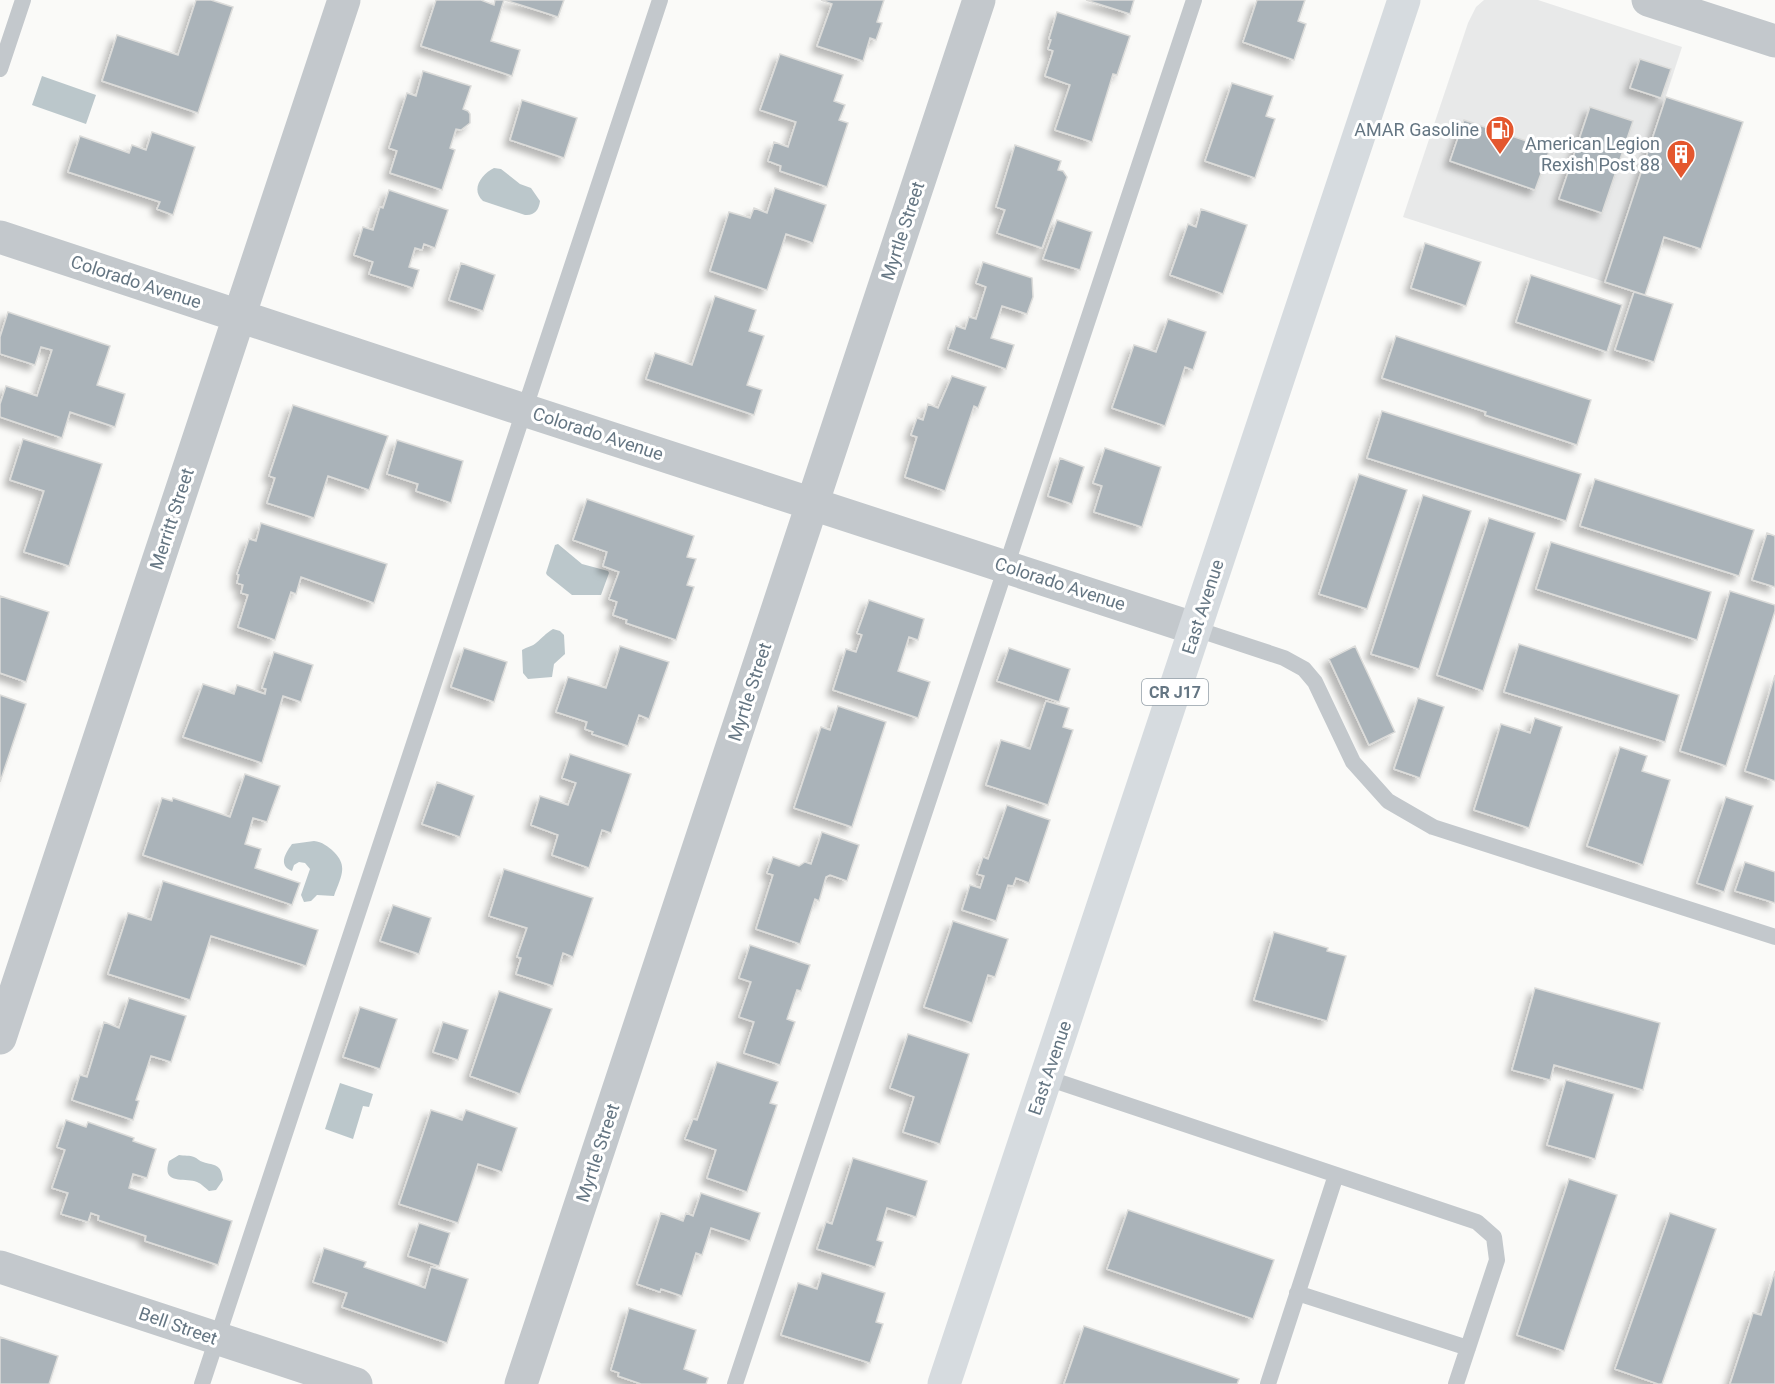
<svg xmlns="http://www.w3.org/2000/svg" width="1775" height="1384" viewBox="0 0 1775 1384" font-family="Roboto,sans-serif">
<defs>
<filter id="shadow"><feDropShadow dx="-5.5" dy="5.5" stdDeviation="3" flood-color="#0004"/></filter>
</defs>
<rect width="100%" height="100%" fill="#fafaf8"/>
<path fill="#e8e9e9" d="M1484,0h54l144,47 -77,235 -202,-65 65,-194 8,-16z"/>
<path fill="#bbc7cb" d="M42,76l54,19 -10,29 -54,-19z
M494,168l7,1 19,15 11,4 9,13c-1,9 -6,15 -15,14l-42,-14c-13,-12 -1,-27 11,-33z
M558,544l24,20 26,7 1,2 -8,22h-29l-25,-20 -1,-2 9,-28z
M553,629l7,2 4,4 1,19 -11,10 -2,13 -24,2 -5,-6 -1,-23c5,-3 11,-4 14,-7 7,-6 9,-9 17,-14z
M314,841c8,1 14,5 20,11 15,15 6,26 0,44l-17,-1 -6,6 -7,1 -3,-7 9,-26 -5,-6 -6,-1 -5,3 -2,6c-14,-6 -7,-17 0,-27z
M340,1083l33,11 -4,13 -6,-1 -10,33 -28,-10z
M179,1155c5,1 11,0 15,2 3,1 5,4 9,5 12,4 18,1 20,18l-7,10 -7,1c-4,-3 -7,-7 -12,-9 -12,-5 -36,4 -28,-21z"/>
<path fill="#aab3b9" stroke="#dcdcda" stroke-width="1.5" filter="url(#shadow)" d="M196,0h15l22,7 -35,106 -96,-32 15,-46 61,20z
M436,0h45l13,5 1,-5h9l-13,41 29,9 -8,26 -91,-30z
M505,0h59l-6,17z
M821,0h63l-7,22 5,1 -6,17 -6,-2 -7,23 -46,-15 15,-42z
M1086,0h48l-4,14z
M1257,0h48l-7,21 8,3 -12,36 -51,-18z
M1057,12l73,24 -13,39 -4,-1 -21,68 -37,-12 15,-45 -25,-9 8,-25 -5,-2 3,-9 -2,-1z
M780,54l63,21 -9,26 11,4 -6,15 9,3 -21,64 -47,-16 1,-5 -13,-5 6,-19 14,5 8,-25 -36,-12z
M1640,59l31,10 -10,29 -31,-10z
M423,71l48,15 -8,23 5,2 2,3v9l-9,7 -5,-1 -6,19 5,2 -13,40 -52,-17 7,-22 -8,-3 18,-55 9,3z
M1232,83l41,13 -7,20 9,3 -20,59 -50,-17z
M1666,97l77,25 -42,127 -37,-12 -19,58 -40,-13z
M522,100l55,18 -13,40 -54,-18z
M1590,107l43,14 -31,92 -43,-14z
M1464,120l86,29 -15,41 -85,-29z
M152,132l43,15 -22,68 -16,-6 3,-7 -92,-30 12,-36 49,17 3,-8 14,5z
M1015,145l46,16 -3,9 5,1 4,6 -25,71 -45,-15 8,-23 -9,-3z
M775,188l51,17 -13,38 -27,-9 -19,56 -57,-19 19,-59 21,6 4,-10 13,5z
M389,190l59,20 -13,38 -11,-4 -2,6 -7,-2 -6,19 10,3 -6,18 -44,-14 4,-12 -19,-7 9,-28 10,3 7,-23 3,1z
M1201,209l46,16 -24,69 -53,-19 18,-51 8,3z
M1057,220l35,12 -12,38 -37,-11z
M1425,243l56,19 -15,44 -55,-18z
M983,262l49,16 1,19 -6,17 -25,-8 -11,32 23,7 -8,24 -58,-20 8,-23 9,3 4,-12 7,2 10,-32 -10,-4z
M461,263l34,12 -12,36 -34,-11z
M1531,275l91,30 -15,47 -91,-30z
M1634,292l39,12 -19,58 -39,-12z
M715,296l41,14 -7,21 15,5 -17,49 15,5 -8,25 -108,-36 9,-26 37,12z
M8,312l102,34 -13,39 28,9 -10,33 -45,-15 -8,26 -62,-21v-13l6,-18 31,10 15,-46 -11,-3 -6,18 -35,-11v-17z
M1168,319l38,13 -13,38 -8,-3 -20,59 -53,-18 22,-63 22,7z
M1396,336l195,64 -14,45 -92,-30 1,-3 -104,-34z
M952,376l34,11 -8,21 -4,-2 -29,85 -40,-14 12,-40 -6,-2 6,-17 6,2 5,-16 10,4z
M293,405l95,31 -19,54 -41,-14 -14,42 -47,-15 8,-25 -6,-2z
M1382,411l199,63 -15,47 -199,-63z
M23,439l79,25 -33,102 -45,-14 20,-61 -34,-11z
M397,440l66,21 -12,42 -35,-12 2,-7 -31,-10z
M1105,448l56,19 -19,60 -48,-15 8,-26 -9,-3z
M1060,458l24,9 -12,37 -24,-8z
M1359,474l48,16 -40,119 -48,-15z
M1595,479l159,51 -15,46 -159,-50z
M1423,495l48,16 -52,158 -48,-15z
M587,499l107,37 -7,21 9,2 -9,26 7,2 -18,53 -50,-17 1,-3 -14,-5 4,-13 -8,-3 10,-27 -16,-6 4,-14 -34,-12z
M1489,518l46,15 -52,158 -46,-16z
M261,523l126,41 -13,39 -73,-26 -5,17 -5,-2 -16,48 -37,-13 10,-32 -7,-2 2,-8 -6,-2 2,-8 -2,-1 12,-35 7,2z
M1767,533l8,3v51l-23,-7z
M1551,542l160,50 -14,48 -161,-51z
M1730,591l45,14v6l-49,155 -46,-15z
M0,596l49,16 -23,70 -26,-9z
M869,600l55,19 -6,21 -9,-3 -11,34 32,11 -12,36 -85,-28 13,-41 10,3 6,-17 -5,-2z
M1519,644l160,51 -14,47 -161,-50z
M620,646l49,16 -20,57 -10,-4 -11,31 -36,-12 1,-2 -8,-3 2,-7 -31,-10 12,-35 38,11z
M1355,646l40,86 -26,13 -40,-86z
M464,648l43,14 -13,40 -43,-15z
M1009,648l61,21 -11,33 -62,-21z
M274,652l39,13 -12,37 -18,-6 -21,67 -79,-26 20,-53 31,10 3,-9 28,9 1,-5 -4,-1z
M1775,675v106l-30,-10z
M0,695l26,9 -26,78z
M1418,698l26,9 -24,71 -26,-9z
M1046,701l23,7 -6,19 10,3 -25,75 -62,-20 15,-45 29,9z
M838,706l48,16 -34,105 -58,-19 27,-81 9,3z
M1535,718l27,9 -33,101 -55,-18 27,-86 29,9z
M1620,747l27,9 -5,15 28,9 -27,85 -56,-19z
M570,754l61,20 -20,59 -9,-3 -13,38 -37,-13 6,-20 -27,-10 9,-29 28,9 8,-22 -14,-5z
M245,774l35,12 -13,36 -14,-4 -8,26 16,5 -6,19 45,15 -8,22 -149,-50 19,-57 10,3 1,-3 57,19z
M437,782l37,14 -14,41 -38,-13z
M1726,797l27,9 -29,86 -27,-9z
M1007,805l43,15 -21,63 -13,-5 -3,8 -5,-1 -12,36 -34,-11 8,-25 10,3 4,-12 -7,-2 6,-17 5,2z
M822,832l37,13 -12,36 -17,-6 -4,2 -7,24 -4,-2 -15,45 -44,-15 17,-54 -6,-2 6,-16 26,9 6,-4 6,2z
M1745,862l30,10v31l-40,-12z
M504,869l89,29 -20,59 -10,-4 -10,33 -37,-12 5,-16 -4,-1 10,-29 -38,-12z
M163,881l155,49 -12,36 -95,-30 -21,64 -82,-26 20,-61 23,7z
M393,905l38,13 -12,36 -39,-13z
M953,921l55,18 -13,38 -7,-2 -16,48 -48,-16z
M1274,932l54,16 -1,3 19,5 -19,65 -73,-21z
M750,945l60,20 -9,26 -4,-1 -10,29 8,3 -15,43 -36,-12 10,-31 -15,-5 12,-35 -12,-4z
M1535,988l125,35 -17,67 -89,-25 -4,15 -38,-10z
M499,991l53,18 -32,85 -50,-18z
M129,998l57,18 -15,46 -20,-6 -15,44 3,1 -6,19 -61,-20 8,-25 7,2 17,-55 15,6z
M360,1007l37,12 -17,50 -37,-12z
M443,1022l25,8 -10,30 -25,-8z
M908,1034l61,20 -29,90 -37,-12 11,-35 -24,-9z
M717,1062l61,20 -8,21 7,2 -30,87 -40,-14 9,-28 -31,-11 8,-20 4,1z
M1566,1080l48,14 -19,65 -48,-14z
M431,1110l31,10 4,-10 51,18 -15,44 -24,-8 -20,59 -59,-19z
M66,1120l20,7 2,-5 46,16 -1,3 23,8 -9,29 -14,-4 -4,14 103,33 -14,44 -73,-24 1,-5 -48,-16 1,-4 -8,-3 -3,9 -27,-8 7,-21 -16,-5 13,-38 -8,-3z
M853,1158l74,23 -11,36 -29,-9 -10,32 6,2 -8,25 -58,-18 9,-27 6,2z
M1569,1179l48,16 -53,156 -47,-16z
M701,1193l59,20 -10,28 -39,-13 -9,27 -6,-2 -14,43 -21,-7 -1,3 -23,-8 24,-71 22,8 3,-8 7,3z
M1128,1210l146,50 -21,59 -146,-50z
M1670,1213l46,16 -54,155h-4l-43,-15z
M419,1223l31,10 -11,33 -31,-10z
M324,1248l42,14 -2,5 61,21 6,-21 37,12 -21,64 -105,-36 5,-14 -34,-11z
M1775,1271v113h-45l23,-71 8,2z
M822,1273l63,20 -9,29 7,2 -13,39 -89,-28 17,-52 19,6z
M629,1308l67,22 -12,39 24,9 -2,6h-65l-23,-8 1,-3 -8,-3z
M1084,1326l155,53 -2,5h-173z
M0,1337l58,19 -9,28h-49z"/>
<g fill="none" stroke-linecap="round" stroke-linejoin="round">
<path stroke="#c3c8cc" stroke-width="16" d="M0,69l23,-69
M1196,629l88,29 20,11 11,13 38,80 35,39 45,26 342,110
M1047,1078l430,144 17,15 3,23 -41,124
M1297,1293l171,55
M202,1384l458,-1384
M735,1384l459,-1384
M1268,1384l68,-209"/>
<path stroke="#c3c8cc" stroke-width="33" d="M1648,0l127,41
M0,237l524,173 672,219
M0,1038l344,-1038
M0,1267l356,117
M521,1384l458,-1384"/>
<path stroke="#d6dbdf" stroke-width="33" d="M944,1384l460,-1384"/>
</g>
<defs>
<g id="fuel-pin" transform="scale(1.5)"><path d="M0 17L-7.5 6A9.5 9.5 0 1 1 7.5 6Z" fill="#e4572e" stroke="#fff"/><path d="M-5.5-6h7V0h2V4h1.3V-2.5L3-4.5l.8-.8L6-3V5H2.5V1h-1V6h-7ZM-4.2-4.7v3.2H.2V-4.7Z" fill="#fff"/></g>
<g id="building-pin" transform="scale(1.5)"><path d="M0 17L-7.5 6A9.5 9.5 0 1 1 7.5 6Z" fill="#e4572e" stroke="#fff"/><path d="M-4-6H4V6H1V3H-1V6H-4ZM-2.5-4.3h1.7v1.8h-1.7ZM.8-4.3h1.7v1.8H.8ZM-2.5-1h1.7V.8h-1.7ZM.8-1h1.7V.8H.8Z" fill="#fff"/></g>
</defs>
<g fill-rule="evenodd">
<use href="#fuel-pin" x="1500" y="130"/>
<use href="#building-pin" x="1681" y="154"/>
</g>
<g text-anchor="middle" stroke-width="6" stroke-linejoin="round" paint-order="stroke">
<rect fill="#fff" stroke="#939fa8" stroke-width="1.5" x="1142" y="679" width="66" height="26" rx="4.5"/>
<g font-size="16" font-weight="bold" fill="#657683">
<text x="1175" y="698">CR J17</text>
</g>
<g font-size="18" fill="#657683" stroke="#fff" text-anchor="end">
<text x="1479" y="136">AMAR Gasoline</text>
<text x="1660" y="150">American Legion<tspan x="1660" dy="21">Rexish Post 88</tspan></text>
</g>
<g font-size="18" fill="#657683" stroke="#fff">
<text transform="translate(903 231) rotate(-72)" y="6">Myrtle Street</text>
<text transform="translate(136 282) rotate(18)" y="6">Colorado Avenue</text>
<text transform="translate(598 434) rotate(18)" y="6">Colorado Avenue</text>
<text transform="translate(172 519) rotate(-72)" y="6">Merritt Street</text>
<text transform="translate(1060 584) rotate(18)" y="6">Colorado Avenue</text>
<text transform="translate(1203 607) rotate(-72)" y="6">East Avenue</text>
<text transform="translate(750 692) rotate(-72)" y="6">Myrtle Street</text>
<text transform="translate(1050 1068) rotate(-71)" y="6">East Avenue</text>
<text transform="translate(598 1153) rotate(-72)" y="6">Myrtle Street</text>
<text transform="translate(178 1326) rotate(19)" y="6">Bell Street</text>
</g>
</g>
</svg>
